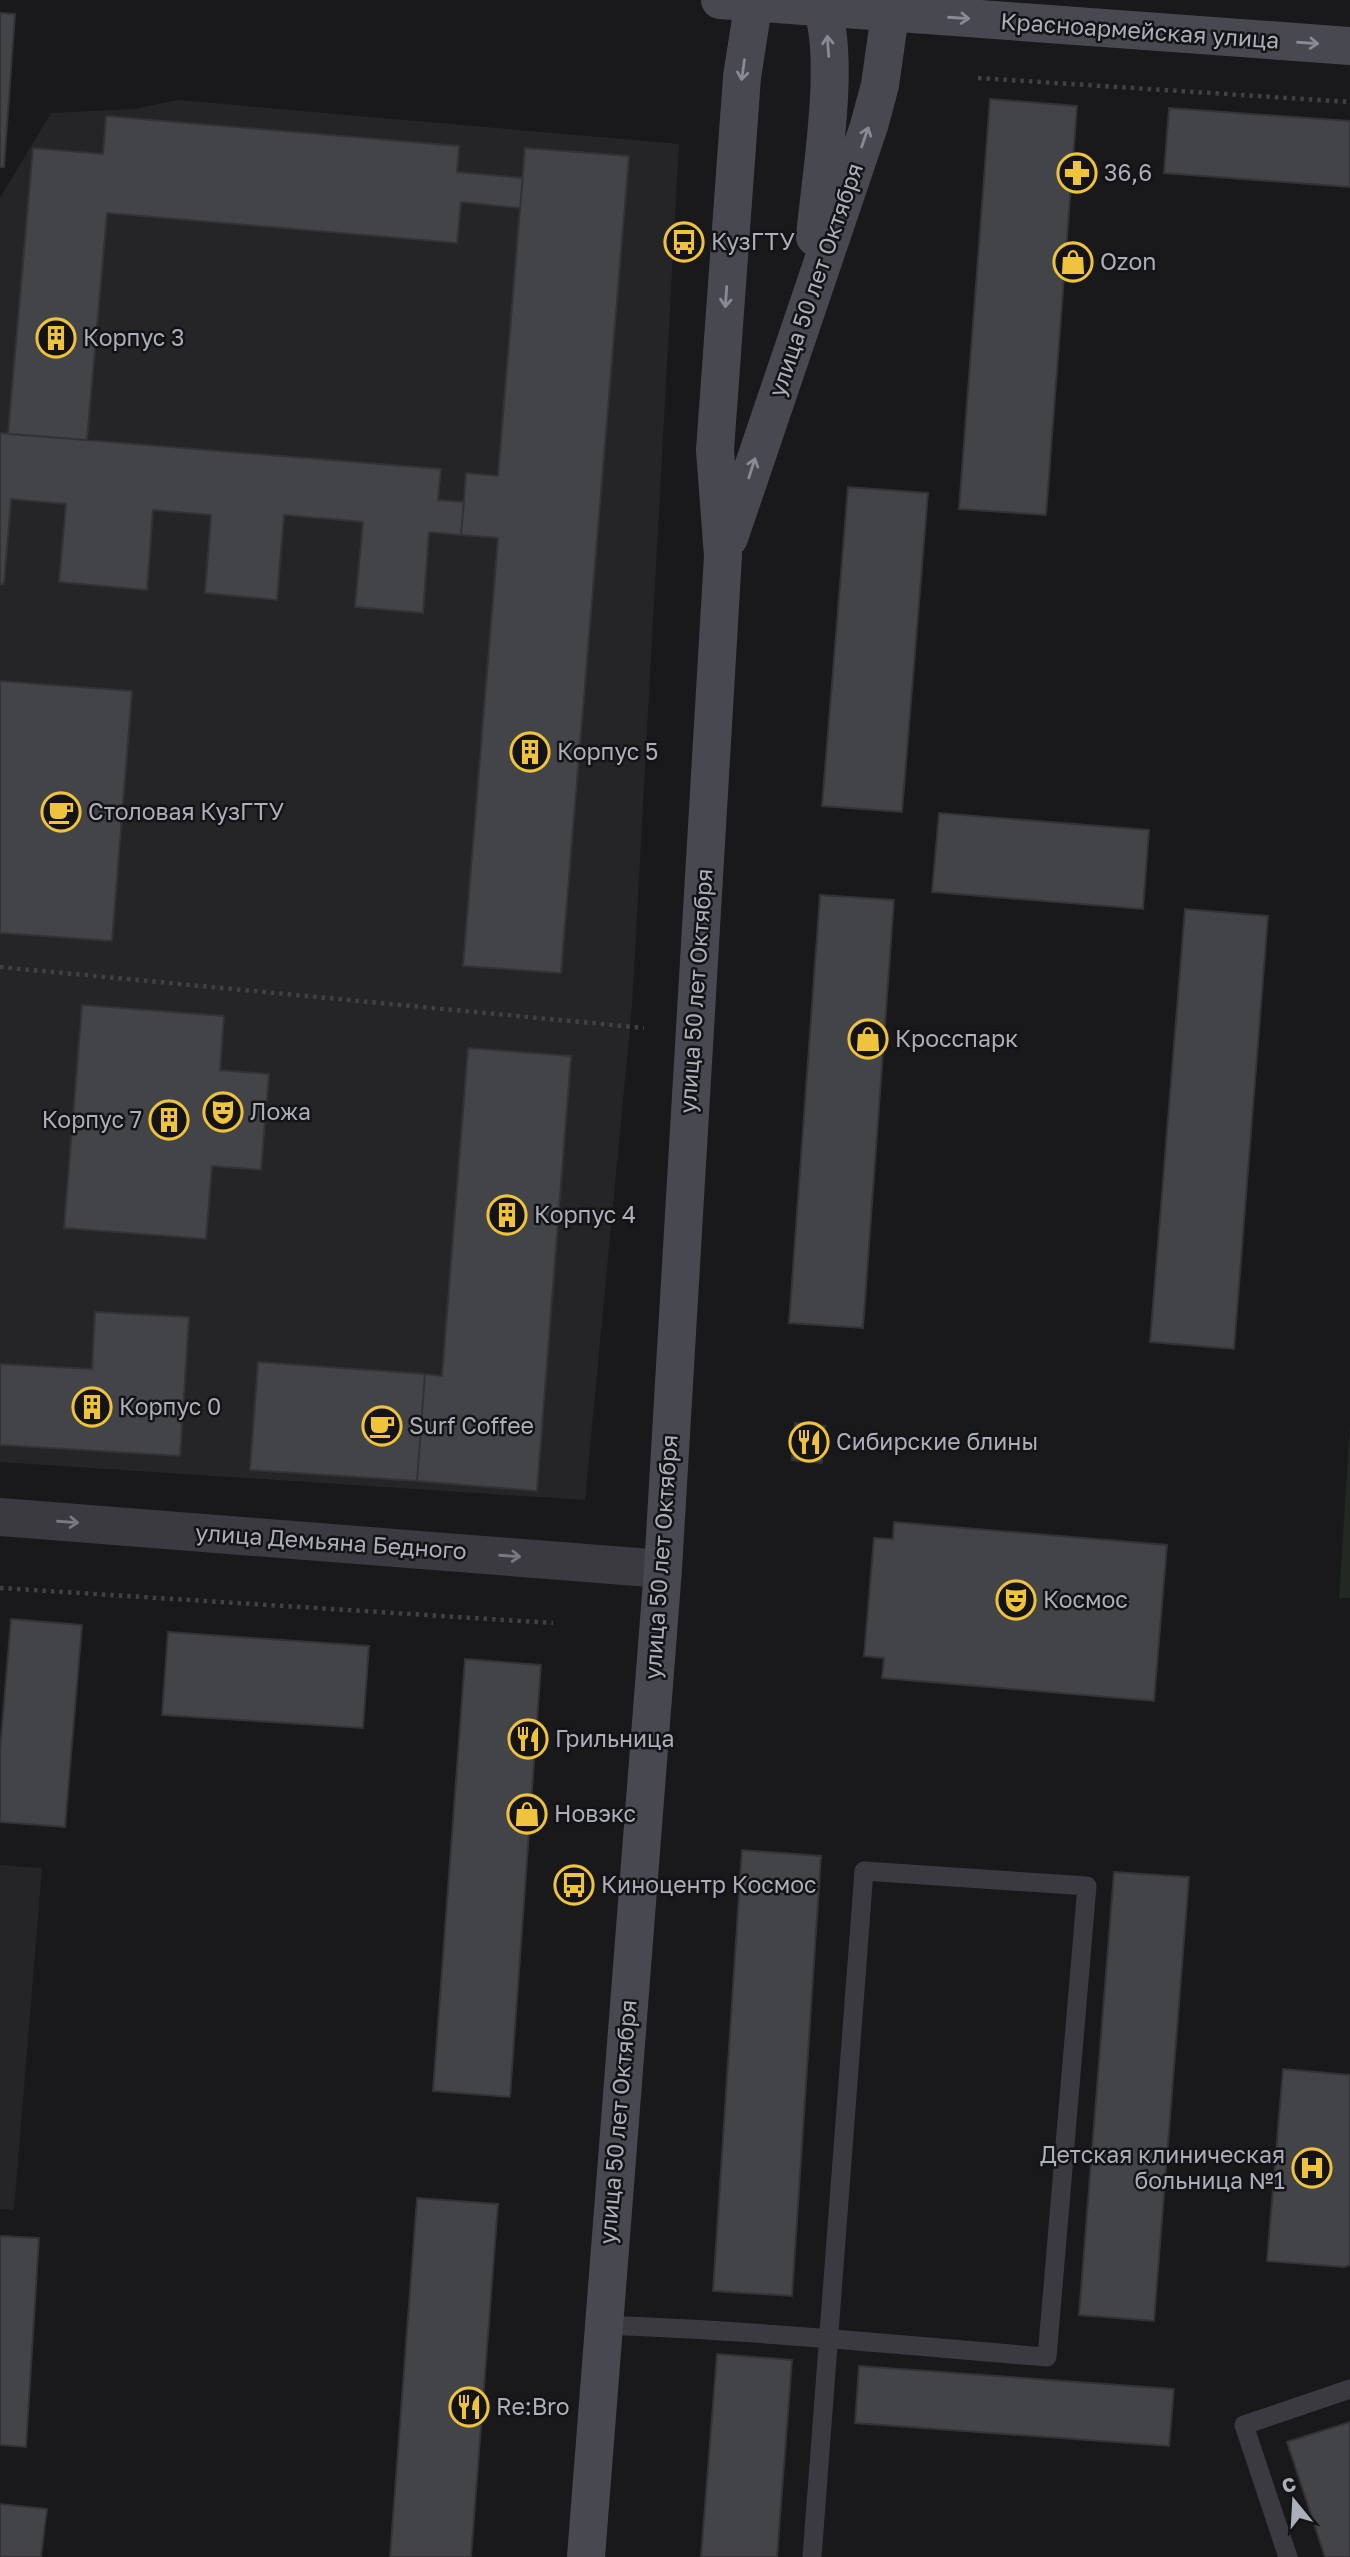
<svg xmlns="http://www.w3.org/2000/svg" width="1350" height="2557" viewBox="0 0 1350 2557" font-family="'Golos Text',sans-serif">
<rect width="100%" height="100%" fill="#19191b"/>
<path fill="#252528" d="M178,100l501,44 -47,862 -47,494 -585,-38v-1264l51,-85 83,-4z
M0,1865l42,3 -28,342 -14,-1z"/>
<path fill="#212922" d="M1350,1426v172h-11z"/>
<path fill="#434448" stroke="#333337" stroke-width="2" d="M0,13l15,1 -11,153h-4z
M990,99l87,7 -31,409 -87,-6z
M1169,108l181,13v66l-186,-14z
M106,116l353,30 -2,26 66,6 -3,30 -59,-6 -4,41 -350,-30 -20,227 -79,-6 25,-286 70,6z
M525,148l104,8 -68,817 -98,-7 35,-428 -37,-3 5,-62 32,3z
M0,433l441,36 -3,31 26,2 -3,33 -32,-3 -6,81 -68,-6 8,-85 -79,-7 -7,85 -72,-7 6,-78 -58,-5 -6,80 -88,-8 7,-78 -55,-5 -7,85h-4z
M848,487l80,6 -26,319 -80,-6z
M0,681l132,10 -20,250 -112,-8z
M939,813l210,17 -6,79 -211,-17z
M820,895l74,5 -31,428 -74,-5z
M1185,909l83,7 -34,433 -84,-7z
M82,1005l142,11 -4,54 49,4 -8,96 -49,-4 -6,73 -142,-11z
M468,1048l103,8 -34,435 -120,-10 8,-107 17,2z
M95,1312l94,5 -9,139 -180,-11v-81l92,5z
M258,1362l167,12 -8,107 -167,-11z
M795,1423l30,3 -3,37 -30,-3z
M894,1522l273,23 -13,156 -272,-23 2,-20 -20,-2 10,-118 19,1z
M11,1619l71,6 -17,202 -65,-5v-71z
M168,1632l201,14 -6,82 -201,-13z
M465,1659l76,6 -31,432 -77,-6z
M742,1850l79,6 -29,440 -79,-5z
M1114,1872l75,5 -35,444 -75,-6z
M1283,2069l67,6v190l-6,2 -77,-6z
M417,2198l81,6 -27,353h-81z
M0,2236l39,2 -13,209 -26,-2z
M717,2354l75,6 -15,197h-76z
M859,2366l315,23 -5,57 -314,-23z
M1350,2422v135h-25l-38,-115z
M0,2504l47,5 -6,48h-41z"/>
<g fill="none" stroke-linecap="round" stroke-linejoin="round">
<path stroke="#404147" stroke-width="4.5" stroke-dasharray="3.5 5" stroke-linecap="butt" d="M978,78l372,24
M0,967l644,61
M0,1588l553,35"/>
<path stroke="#3a3a40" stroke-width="19" d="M602,2325c148,5 297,20 445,32l40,-471 -223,-15 -52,686
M1288,2557l-44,-132 106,-36"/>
<path stroke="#3a3a40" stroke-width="38" d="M0,1517l663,52"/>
<path stroke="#484950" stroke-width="38" d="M720,0l630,46
M815,237c5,-59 28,-185 4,-237
M729,538l140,-412 11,-41 12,-85
M586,2557l77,-988 60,-1013 -8,-106 27,-373 12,-77"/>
</g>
<defs><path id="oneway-shaft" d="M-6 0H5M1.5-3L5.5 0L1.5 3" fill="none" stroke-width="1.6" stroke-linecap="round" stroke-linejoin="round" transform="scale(1.75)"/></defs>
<g stroke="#888b95">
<use href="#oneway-shaft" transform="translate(959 18) rotate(4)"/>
<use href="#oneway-shaft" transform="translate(1308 43) rotate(4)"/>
<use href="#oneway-shaft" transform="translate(828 46) rotate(-94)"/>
<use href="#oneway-shaft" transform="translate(743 70) rotate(98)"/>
<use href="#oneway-shaft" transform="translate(865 137) rotate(-71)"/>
<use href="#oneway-shaft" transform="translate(726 297) rotate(94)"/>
<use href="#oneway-shaft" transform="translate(752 468) rotate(-72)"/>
</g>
<g stroke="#787a83">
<use href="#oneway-shaft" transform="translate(68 1522) rotate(4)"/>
<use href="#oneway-shaft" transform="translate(510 1556) rotate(4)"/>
</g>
<defs>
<g id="pharmacy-ring" transform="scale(2.0125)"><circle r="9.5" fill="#141416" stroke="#efc33c" stroke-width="1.5"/><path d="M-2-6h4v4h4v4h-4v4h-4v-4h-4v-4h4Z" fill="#efc33c"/></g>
<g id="bus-ring" transform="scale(2.0125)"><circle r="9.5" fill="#141416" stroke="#efc33c" stroke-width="1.5"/><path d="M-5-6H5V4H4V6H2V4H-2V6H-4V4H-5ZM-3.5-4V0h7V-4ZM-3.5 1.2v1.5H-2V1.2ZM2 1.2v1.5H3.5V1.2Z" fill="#efc33c"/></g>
<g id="shop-ring" transform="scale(2.0125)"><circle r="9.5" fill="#141416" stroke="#efc33c" stroke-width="1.5"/><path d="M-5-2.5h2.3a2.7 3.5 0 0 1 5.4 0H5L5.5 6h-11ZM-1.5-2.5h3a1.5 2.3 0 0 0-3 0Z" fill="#efc33c"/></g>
<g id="building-ring" transform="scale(2.0125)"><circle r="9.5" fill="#141416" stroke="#efc33c" stroke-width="1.5"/><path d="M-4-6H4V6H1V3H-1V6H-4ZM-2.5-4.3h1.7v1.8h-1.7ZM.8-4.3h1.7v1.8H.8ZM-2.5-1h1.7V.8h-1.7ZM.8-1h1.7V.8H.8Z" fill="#efc33c"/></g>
<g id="cafe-ring" transform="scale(2.0125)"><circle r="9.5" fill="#141416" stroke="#efc33c" stroke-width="1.5"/><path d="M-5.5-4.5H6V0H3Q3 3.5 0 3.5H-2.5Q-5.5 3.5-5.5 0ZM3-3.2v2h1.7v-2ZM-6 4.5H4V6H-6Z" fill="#efc33c"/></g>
<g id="theatre-ring" transform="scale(2.0125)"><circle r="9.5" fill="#141416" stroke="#efc33c" stroke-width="1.5"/><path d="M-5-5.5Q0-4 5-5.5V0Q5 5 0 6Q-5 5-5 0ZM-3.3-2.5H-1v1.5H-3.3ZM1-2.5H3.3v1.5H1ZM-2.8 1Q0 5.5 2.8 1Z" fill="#efc33c"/></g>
<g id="restaurant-ring" transform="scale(2.0125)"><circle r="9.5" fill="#141416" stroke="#efc33c" stroke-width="1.5"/><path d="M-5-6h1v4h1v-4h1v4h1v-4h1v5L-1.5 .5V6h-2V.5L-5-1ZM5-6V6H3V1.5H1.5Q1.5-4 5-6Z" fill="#efc33c"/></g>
<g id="hospital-ring" transform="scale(2.0125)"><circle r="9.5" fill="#141416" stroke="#efc33c" stroke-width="1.5"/><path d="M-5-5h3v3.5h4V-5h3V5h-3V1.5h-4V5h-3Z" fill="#efc33c"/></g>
</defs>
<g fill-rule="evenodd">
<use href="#pharmacy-ring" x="1077" y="173"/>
<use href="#bus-ring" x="684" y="242"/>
<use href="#shop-ring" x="1073" y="262"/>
<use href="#building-ring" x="56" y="338"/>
<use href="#building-ring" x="530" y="752"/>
<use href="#cafe-ring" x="61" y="812"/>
<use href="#shop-ring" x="868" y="1039"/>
<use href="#theatre-ring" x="223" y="1112"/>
<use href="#building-ring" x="169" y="1120"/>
<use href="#building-ring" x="507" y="1215"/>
<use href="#building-ring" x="92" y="1407"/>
<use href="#cafe-ring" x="382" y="1426"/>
<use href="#restaurant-ring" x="809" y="1442"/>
<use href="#theatre-ring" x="1016" y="1600"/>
<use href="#restaurant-ring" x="528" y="1739"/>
<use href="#shop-ring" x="527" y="1814"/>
<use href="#bus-ring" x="574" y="1885"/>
<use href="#hospital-ring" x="1312" y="2168"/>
<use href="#restaurant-ring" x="469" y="2407"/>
</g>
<g text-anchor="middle" stroke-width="5" stroke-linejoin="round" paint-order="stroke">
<g font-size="23" fill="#abafba" stroke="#141416">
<text transform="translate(1140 31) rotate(4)" y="8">Красноармейская улица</text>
<text transform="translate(816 280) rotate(-71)" y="8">улица 50 лет Октября</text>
<text transform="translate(696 991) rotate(-86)" y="8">улица 50 лет Октября</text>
<text transform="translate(331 1542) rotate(4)" y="8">улица Демьяна Бедного</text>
<text transform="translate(661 1557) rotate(-86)" y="8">улица 50 лет Октября</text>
<text transform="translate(618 2122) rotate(-85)" y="8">улица 50 лет Октября</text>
</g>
<g font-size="23" fill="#abafba" stroke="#141416" text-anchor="start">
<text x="1104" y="181">36,6</text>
<text x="711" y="250">КузГТУ</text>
<text x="1100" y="270">Ozon</text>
<text x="83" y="346">Корпус 3</text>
<text x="557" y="760">Корпус 5</text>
<text x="88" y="820">Столовая КузГТУ</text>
<text x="895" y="1047">Кросспарк</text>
<text x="250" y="1120">Ложа</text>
<text x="142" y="1128" text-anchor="end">Корпус 7</text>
<text x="534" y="1223">Корпус 4</text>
<text x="119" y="1415">Корпус 0</text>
<text x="409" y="1434">Surf Coffee</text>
<text x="836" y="1450">Сибирские блины</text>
<text x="1043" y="1608">Космос</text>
<text x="555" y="1747">Грильница</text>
<text x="554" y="1822">Новэкс</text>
<text x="601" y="1893">Киноцентр Космос</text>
<text x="1285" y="2163" text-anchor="end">Детская клиническая<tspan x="1285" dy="26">больница №1</tspan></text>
<text x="496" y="2415">Re:Bro</text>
</g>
</g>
<g transform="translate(1294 2501) rotate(342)" stroke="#141416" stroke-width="5" paint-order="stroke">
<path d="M0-5L12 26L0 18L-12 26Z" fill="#abafba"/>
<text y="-10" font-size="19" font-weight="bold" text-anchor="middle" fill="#abafba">С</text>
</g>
</svg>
